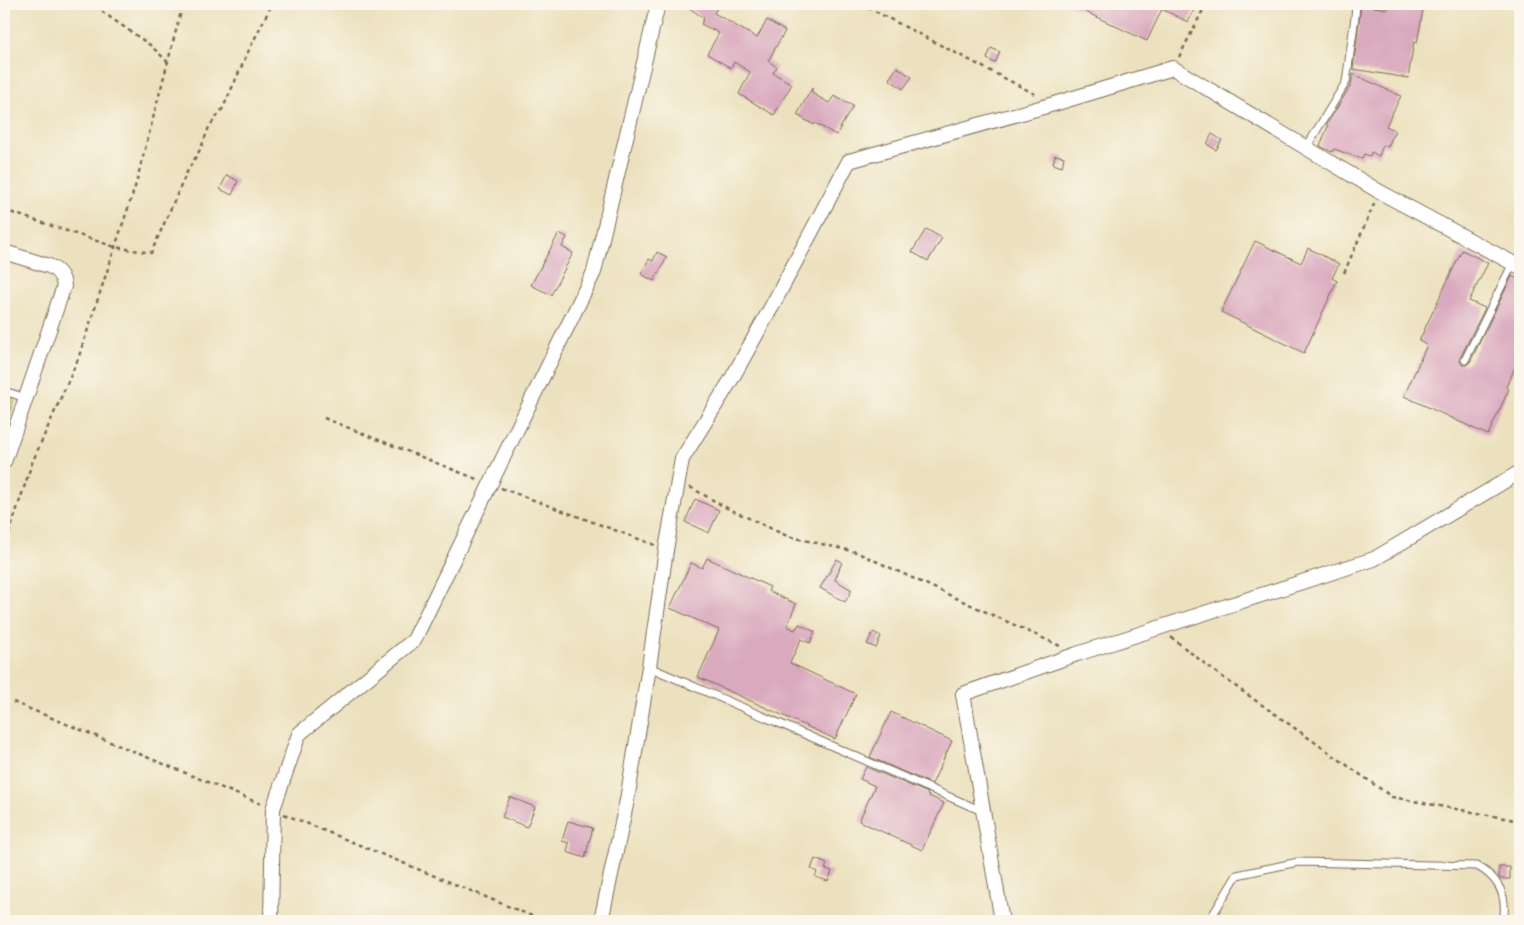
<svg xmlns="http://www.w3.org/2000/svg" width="1524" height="925" viewBox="0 0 1524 925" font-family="'Balsamiq Sans',sans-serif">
<rect width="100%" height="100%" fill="#fbf7ec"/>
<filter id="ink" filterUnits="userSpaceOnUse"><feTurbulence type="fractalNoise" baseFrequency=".02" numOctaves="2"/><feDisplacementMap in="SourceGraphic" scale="10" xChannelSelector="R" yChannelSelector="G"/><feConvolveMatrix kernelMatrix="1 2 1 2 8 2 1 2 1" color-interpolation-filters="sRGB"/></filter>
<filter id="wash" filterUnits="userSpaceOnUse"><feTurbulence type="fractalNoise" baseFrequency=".0096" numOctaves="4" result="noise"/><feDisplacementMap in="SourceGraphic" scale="20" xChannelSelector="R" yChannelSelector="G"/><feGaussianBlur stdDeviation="1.12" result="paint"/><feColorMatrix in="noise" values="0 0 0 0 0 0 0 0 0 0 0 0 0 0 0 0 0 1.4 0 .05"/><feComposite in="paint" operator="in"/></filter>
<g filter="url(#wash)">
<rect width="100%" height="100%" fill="#ece1be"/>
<path fill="#a0c771" stroke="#6e7848" d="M4,394l12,4 -12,32z"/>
<g id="blocks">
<path fill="#d9a9be" d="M683,4h37l-6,9 43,25 10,-18 18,11 -17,30 9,6 -4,6 19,11 -18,31 -35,-21 11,-22 -16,-10 -3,6 -24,-14 12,-21 -18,-9 3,-6z
M1069,4h128l-9,18 -26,-13 -15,32z
M1388,4h36l-7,39 -3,-1 -6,36 -55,-9 8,-64 26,4z
M991,48l9,4 -5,11 -8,-4z
M897,67l15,10 -9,12 -14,-10z
M1353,74l48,22 -15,30 9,4 -7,17 -5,-2 -4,11 -8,-4 -1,4 -6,-2 -2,5 -28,-10 -2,3 -12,-6 8,-20 -1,-2 24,-39z
M812,88v5l17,10 5,-7 19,10 -17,29 -21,-12 -1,2 -17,-10z
M1212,134l10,6 -6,10 -9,-6z
M1055,155l9,2 -2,10 -9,-3z
M227,175l11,6 -6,14 -12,-6z
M926,229l16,9 -14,23 -16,-9z
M559,233l8,4 -5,10 11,6 -22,42 -20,-10z
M1255,241l46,22 7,-15 31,16 -7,14 5,3 -33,72 -83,-41z
M1462,250l26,13 -19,38 16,7 -25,50v3l2,3 4,1 4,-3 42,-86 8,4v77l-14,30 3,2 -21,46 -84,-39 23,-51 -8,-4z
M657,252l10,5 -13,24 -13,-7 8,-15 4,2z
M695,499l24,11 -10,23 -24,-11z
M707,558l63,29 -2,4 28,13 -9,22 8,4 4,-6 16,8 -5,11 -9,-4 -11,24 66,31 -21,45 -137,-62 21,-47 -49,-22 21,-45 11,5z
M837,559l5,3 -7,18 17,10 -7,12 -25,-14z
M873,632l8,4 -5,12 -9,-4z
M891,712l61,29 -20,43 -62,-27z
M866,767l62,26 -1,2 17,8 -22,47 -63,-29 16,-35 -15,-7z
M510,797l25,10 -8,20 -25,-10z
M568,821l25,7 -8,30 -18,-6 2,-9 -7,-2z
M815,859l12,5 -2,5 7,2 -4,10 -13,-4 2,-5 -6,-3z
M1499,867h11v12h-9l-2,-2z"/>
</g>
</g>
<g filter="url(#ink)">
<use href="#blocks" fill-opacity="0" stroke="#796a56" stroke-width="1"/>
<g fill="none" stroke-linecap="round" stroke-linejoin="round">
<g stroke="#796a56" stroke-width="9">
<path id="service" d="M1306,148l40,-66 9,-65 1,-13
M1465,360l48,-97
M4,391l22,7
M649,667l333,144
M1209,921l28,-46 61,-13 179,4c22,12 31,31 26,55"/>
</g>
<g stroke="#796a56" stroke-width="16">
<path id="minor" d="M4,252l45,14c9,4 14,10 15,20l-60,176
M271,921l2,-112 26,-75 115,-94 180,-368 64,-268
M601,921l26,-121 22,-133 17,-117 16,-91 49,-79 41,-74 77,-145 205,-57 119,-36 207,124 140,75
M1002,921l-39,-227 114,-40 297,-95 146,-87"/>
</g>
<path stroke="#796a56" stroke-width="2.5" stroke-dasharray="4 4" stroke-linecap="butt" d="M102,4l-1,7 49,34 17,16
M861,4l176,91
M1179,57l27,-53
M4,210l111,37 36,6 36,-81 14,-24 8,-21 14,-19 25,-56 24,-48
M1344,273l31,-71
M324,418l155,62
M690,487l35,20 62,29 69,16 204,94
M501,488l154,57
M4,549l28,-86 46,-104 57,-172 48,-183
M1171,637l43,34 178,126 128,24
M13,702l248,102
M284,814l260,107"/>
<use href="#service" stroke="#fff" stroke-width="7"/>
<use href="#minor" stroke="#fff" stroke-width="14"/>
</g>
</g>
<rect width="1524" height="925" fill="none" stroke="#fbf7ec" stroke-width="20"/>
</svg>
